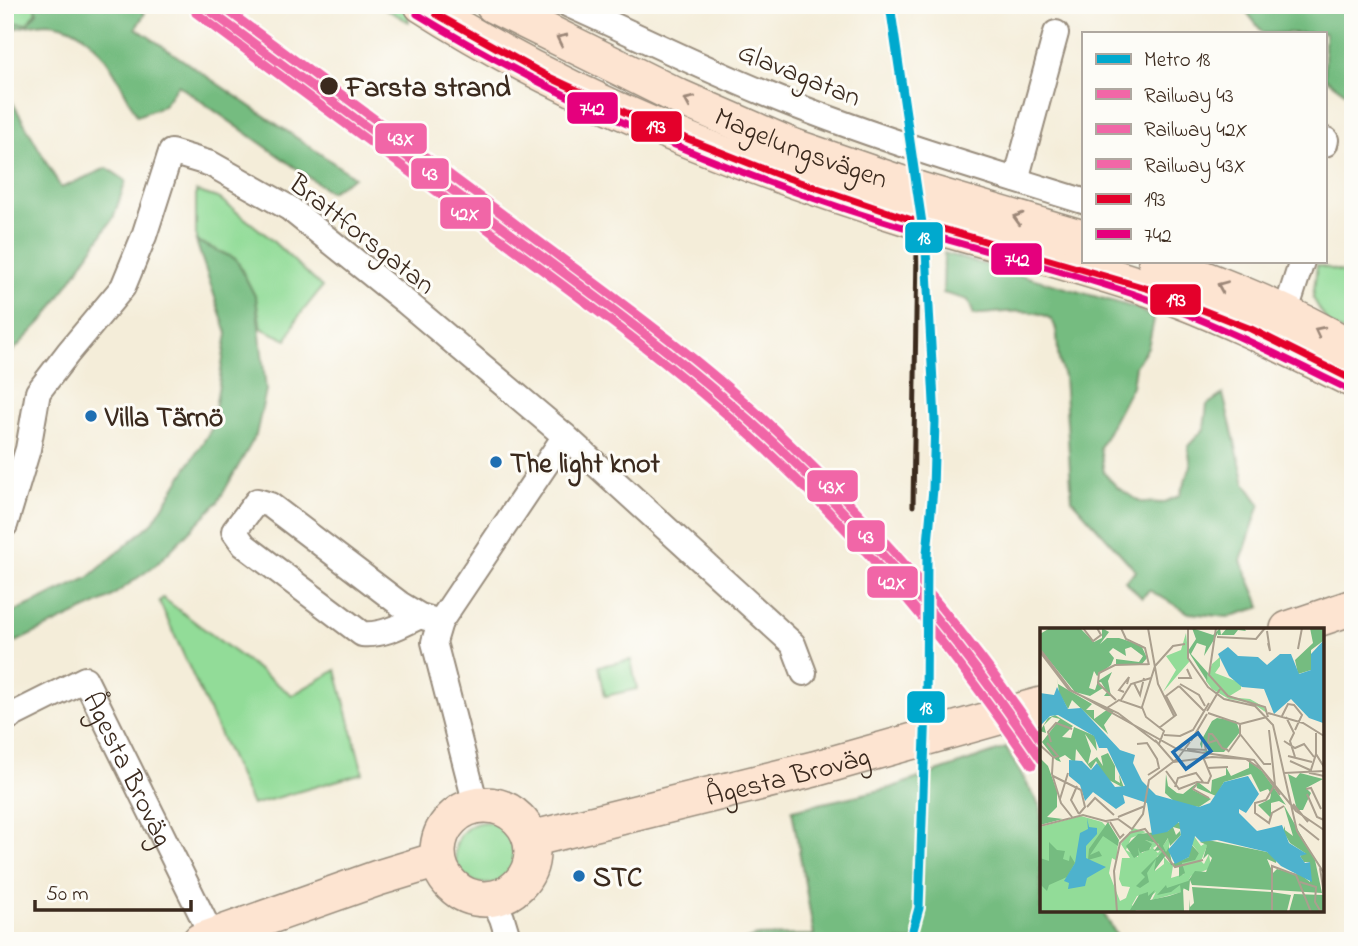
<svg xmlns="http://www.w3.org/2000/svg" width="1358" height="946" viewBox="0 0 1358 946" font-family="'Indie Flower',sans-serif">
<rect width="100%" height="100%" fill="#fdfcf7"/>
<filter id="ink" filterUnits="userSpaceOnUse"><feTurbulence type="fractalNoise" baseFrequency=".0143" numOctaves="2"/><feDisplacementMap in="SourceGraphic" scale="14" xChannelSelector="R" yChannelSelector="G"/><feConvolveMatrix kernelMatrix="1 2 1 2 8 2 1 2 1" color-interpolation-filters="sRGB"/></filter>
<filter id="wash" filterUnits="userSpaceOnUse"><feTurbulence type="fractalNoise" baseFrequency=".00686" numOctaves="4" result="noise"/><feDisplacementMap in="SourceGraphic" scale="28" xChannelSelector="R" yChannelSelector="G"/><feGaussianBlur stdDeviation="1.57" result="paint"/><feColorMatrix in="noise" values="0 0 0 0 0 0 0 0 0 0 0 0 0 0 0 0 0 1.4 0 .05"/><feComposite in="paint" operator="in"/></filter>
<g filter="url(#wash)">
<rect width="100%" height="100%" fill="#f4edd9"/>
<path fill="#92dc98" stroke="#66835b" stroke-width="2" d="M5,5h29l3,7 -10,12 -16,-2 -6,-4z
M379,5h19l10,7 1,10z
M196,191l24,8 45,35 57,53 -26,33 -9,20 -26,-12 -5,-30 -20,-39 -40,-18z
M1317,265l36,10v62l-24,-12 -16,-27z
M163,598l129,97 44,-25 27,103 -111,32 -93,-204z
M631,660l6,29 -32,7 -6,-30z
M455 853a31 31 0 1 1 62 0a31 31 0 1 1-62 0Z"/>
<path fill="#75bc80" stroke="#58734f" stroke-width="2" d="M34,5h101l10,8 -9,15 218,149 -24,15 -152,-107 -15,21 -26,10c-19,-37 -40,-91 -89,-93 -13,0 -29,5 -43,7v-12l6,4 16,2 10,-12z
M1235,5h118v93l-28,-20v-45h-62l-21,-27z
M5,89l56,99 46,-20 19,13 -13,37 -67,99 -41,42z
M196,241l40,18 20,39 10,92 -10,45 -38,67 -61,62 -49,35 -103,48v-31l83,-38 65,-56 59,-94 15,-95z
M944,253l195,56 15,11 -6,27 -13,19 -3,20 -32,61 4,26 14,15 23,14 21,1 17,-7 12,-30 -3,-20 16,-17 3,-24 16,-11 22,89 15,21 -19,57 20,46 -33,10 -39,-4 -40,-23 -7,8 -17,-17 11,-10 -64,-71 -8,-124c-2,-5 -4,-11 -5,-16 -3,-11 1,-27 -6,-38 -11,-17 -61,-9 -79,-7l-6,-15 -25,-7z
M1006,748l35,60v101h60l19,32h-377l13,-5 58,-1 -22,-125 98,-22z"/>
</g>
<g filter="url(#ink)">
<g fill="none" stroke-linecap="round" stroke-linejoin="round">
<g stroke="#988c7c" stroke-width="28">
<g id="minor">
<path d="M569,5c65,29 129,61 195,88 104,43 212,75 319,108"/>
<path d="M1325,144l1,-4"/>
<path d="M1016,180l40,-147"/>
<path d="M1285,314l17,-53"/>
<path d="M5,525l23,-76 10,-57 30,-39 55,-66 21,-51 27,-84 40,12 78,44 117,94 159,134 228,208 11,29"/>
<path d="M420,616c-18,9 -37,20 -58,18l-118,-89 -10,-14 23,-30 13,4 130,99 20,12 20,6"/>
<path id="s1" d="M5,719l80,-40 127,257"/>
<path d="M476,805l-42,-163 6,-20 125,-186"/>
<path d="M493,899l9,19 7,23"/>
</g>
</g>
<g stroke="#988c7c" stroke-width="38">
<g id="secondary">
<path d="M422,5c149,95 321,162 489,214 79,24 161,43 239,70 70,25 136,58 203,91"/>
<path id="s2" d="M493,5l186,92 110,48 131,45 163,48"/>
<path d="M1156,261c67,24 135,51 197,88"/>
<path d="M1288,629l65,-22"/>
<circle cx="485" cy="852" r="47"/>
<path id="s3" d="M531,839l283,-70 227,-64"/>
<path d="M200,941l178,-63 59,-18"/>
</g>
</g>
<use href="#minor" stroke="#fff" stroke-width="24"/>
<use href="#secondary" stroke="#fde4d1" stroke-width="35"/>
<path stroke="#3b2a1e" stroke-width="5" d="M913,506l4,-255"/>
<g stroke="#fdfcf7" stroke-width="12">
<path id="bus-1" d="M436,14l113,63 101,47 129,51 130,44 240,70 102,40 102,51"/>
</g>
<g stroke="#fdfcf7" stroke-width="12">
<path id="bus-2" d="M417,14c135,82 278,145 428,195 99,33 202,55 300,89 70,25 137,59 203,91"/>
</g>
<use href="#bus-1" stroke="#e4002b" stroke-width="7"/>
<use href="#bus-2" stroke="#e5007d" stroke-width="7"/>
<g stroke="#fdfcf7" stroke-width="14">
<path id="rail-1" d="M202,5c104,77 209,154 312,231 84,62 169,124 246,194 107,98 199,209 281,329"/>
</g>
<g stroke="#fdfcf7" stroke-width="14">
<path id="rail-2" d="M196,13c102,76 204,151 306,227 85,63 172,126 250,197 107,97 199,209 280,328"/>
</g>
<g stroke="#fdfcf7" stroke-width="14">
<path id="rail-3" d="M220,5c103,76 207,152 309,229 82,61 166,121 240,190 103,96 193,201 272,317"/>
</g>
<use href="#rail-1" stroke="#f166a7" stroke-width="9"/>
<use href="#rail-2" stroke="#f166a7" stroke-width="9"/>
<use href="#rail-3" stroke="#f166a7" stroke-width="9"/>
<g stroke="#fdfcf7" stroke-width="14">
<path id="metro-1" d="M890,5l36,246 9,170 -2,68 -6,65 -1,153 -7,201 -9,33"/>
</g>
<use href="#metro-1" stroke="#00a9ce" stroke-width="9"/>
</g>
<defs><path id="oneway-chevron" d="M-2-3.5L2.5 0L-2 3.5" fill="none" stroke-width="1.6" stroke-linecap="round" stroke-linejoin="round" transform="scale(1.75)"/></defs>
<g stroke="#9c8778">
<use href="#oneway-chevron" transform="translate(561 39) rotate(-154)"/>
<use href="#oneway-chevron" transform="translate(689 101) rotate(-156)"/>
<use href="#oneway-chevron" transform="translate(1018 218) rotate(-164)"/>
<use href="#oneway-chevron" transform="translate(1222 286) rotate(-157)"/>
<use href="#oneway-chevron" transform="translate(1319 331) rotate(-153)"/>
</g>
</g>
<circle fill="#3b2a1e" stroke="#fdfcf7" stroke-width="2.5" cx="329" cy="86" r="10"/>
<g fill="#1f6fb2" stroke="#fdfcf7" stroke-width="2.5">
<circle cx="91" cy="416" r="7"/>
<circle cx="496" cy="462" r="7"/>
<circle cx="579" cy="876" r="7"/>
</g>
<g text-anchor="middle" stroke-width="6" stroke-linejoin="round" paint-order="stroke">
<g font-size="28" fill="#3b2a1e" stroke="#fdfcf7">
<text transform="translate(800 73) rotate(22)" y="10">Glavagatan</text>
<text dy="10" stroke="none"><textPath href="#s2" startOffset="340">Magelungsvägen</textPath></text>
<text transform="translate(363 233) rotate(38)" y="10">Brattforsgatan</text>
<text dy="10" stroke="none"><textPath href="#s1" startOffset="189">Ågesta Broväg</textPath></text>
<text dy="10" stroke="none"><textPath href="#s3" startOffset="264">Ågesta Broväg</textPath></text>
</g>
<g font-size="28" font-weight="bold" fill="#3b2a1e" stroke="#fdfcf7" text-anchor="start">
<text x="346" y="96">Farsta strand</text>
</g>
<g font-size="28" font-weight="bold" fill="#3b2a1e" stroke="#fdfcf7" text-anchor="start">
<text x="105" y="426">Villa Tärnö</text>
<text x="510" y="472">The light knot</text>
<text x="593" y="886">STC</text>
</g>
</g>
<g transform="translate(1040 628)">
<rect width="284" height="284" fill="#f4edd9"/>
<path d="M146,5l3,29 -26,30 13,-22 -10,-14 15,-6zM180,29v9l-5,7 26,10v6l-13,8 22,2 14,8 3,6 -15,-10 -23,-4 -17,-10 -6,-8 6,-17zM41,188l21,6 16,17 -1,22 -5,-3 -3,15 11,28 6,-3 4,-11 -8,-1 -3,-7 3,-21h8l-9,-14 12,-16 13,4 -15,6 -5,12 12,7v-9l4,5 9,-5 -6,-8 14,4 -6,4 5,5 11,-16v15l-12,4 -2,15 9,-7v-7l9,9 -2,12 13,-4 -2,-11 17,-10 -9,-11 4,-6 7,10 8,-5 -8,20 3,3 5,-10 2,14 -20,8 -9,16 -30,8 4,-8 -10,8 2,-7 -11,3 -5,9 4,6h-96v-84z" fill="#92dc98"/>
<path d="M10,0h30l14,14 8,-4v-10l7,4 -9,12 7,-6h12l22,7 6,13 -5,6h-26v-5l23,3 4,-6 -12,-9 -6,2 1,7 -13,-8 -4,4 5,6 -3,7 -14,11 -3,-5 -5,17 6,2 3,-9 14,-9 -4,9 3,15h-7l3,-4 -6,-10 -3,1 5,5 -13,8 -15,-4 -35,-43v-15zM152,0l21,7 7,-7 1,7 6,-7h17l2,3 -8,-1 -4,5h-16v-2l-14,23 2,-10 -9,-3 -6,11 17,19 -1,8 -19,-30 8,-12zM270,0h13v13l-12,9v20l-13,4 -3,-14 18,-17zM17,49l1,7 34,20 -6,6h8v9l14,-10 6,2 -10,14 4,9 -36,-34 -4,9 -9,-16zM15,87l18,11 -11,11 9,1 3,-11 21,9 2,15 -12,-17 6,17 -3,13 9,-7 6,9 -2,-10 7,-3 7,13v14l5,3 -1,-9 5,14 -19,-10 -9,-17 -5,8 -15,-20 -1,14 -10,-8 -6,3 2,4 -5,-2 -14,-18 18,-23 -8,-2 -8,8 2,8 -6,-2 8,-13zM177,90l19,3 4,11 -16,20h-22l9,-2 -8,-11 -1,10 -2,-5 1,-3 11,-20zM0,130l8,8 9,25v16l-10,10 16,2 -23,6zM209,133l13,10 24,34 -7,-4 -8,2v15l-13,-13 12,-6 1,-5 -3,-5 -8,3 -9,-18 -27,8 -8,14 -19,-8 -1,-4 -3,6 18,9 -12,8 -23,-4 -11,-10 1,-19 2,12 9,7 6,1 15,-12 13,10 1,-12 14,-5v-8l5,9 18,-8zM260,145l23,6 -17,9 5,5 -8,17h-6l-9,-36 8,4zM244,178l1,1 30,53 7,33 -130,-8 -2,-5 -1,11 -6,-3 1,23 -54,-1 9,-15 9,-3v4l7,-6 -5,10 19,-4 12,-4 -1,-7 -9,7 -14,3 9,-10 1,3 21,-7 7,-10 11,1 6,-14 -4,-4 -5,5 4,-14 -7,-3 8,-2 59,12 10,6 -1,5 -9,-4 6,14 4,-4 24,6 9,7v-20h-6l-4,-6 5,-3 -15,-10 -7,-12 2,-5v4l8,6zM68,194l11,18 -1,6 -15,-10 -13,19 9,-4 3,5 -14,4 1,-11zM134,194l6,1v6l-7,-2 3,8 4,-4 1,4 -11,11 -2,-8 -5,8 3,6 3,-5 3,17 17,-7 1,-14 9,10 -4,7 -13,3 3,10 -6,4v-10l-8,-2 -5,-10 -12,16 2,-12 -9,14 2,9 -9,6 -4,-2 9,-9 -4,-4 23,-23 -10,1 5,-7 -14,-4 7,4 -3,6 -9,3 -2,-5 1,7 -5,3 -8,-12 12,-12 30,-3zM9,214l8,8 8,1 -2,8 6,2 1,-6 5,8 -8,14 -18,8 -2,6 -7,-7v-26l9,3zM152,259l79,5 20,3 -4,16h-98l1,-12v8l4,-4zM254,266l29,1v16l-34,1z" fill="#75bc80"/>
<path d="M283,13v82l-14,-5 -18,-19 -17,15 -10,-25 -22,-2 -13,-11 -11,-22 10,-7 10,9 20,1 9,8 13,-11h11l8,20 12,-4v-16zM17,59l11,22 13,-1 39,42 15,5 -2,8 9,18 14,14 43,12 11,-4 14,-21 24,-6 11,18 -13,19 -7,-4v4l18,18 25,-6 7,18 18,11 -7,2 5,7 5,-1 2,20 -31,-16 -14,-14 -50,-12 -16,2 -6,-6 -6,21 -14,7 -7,-14 13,-15 -2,-13 -12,10 -15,3 -5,-32 -24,-8 2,8 -9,6 -23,-17 -8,9 -5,-16 -11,-9v-16l13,1 9,9 6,-7 18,24 10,-1 -18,-38h-8l-5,-12 -36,-21 -8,1 -10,10v-33l14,2zM47,190l2,9 8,1v6l-11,12v12l20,9 -19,11 -2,8 -17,3 1,-6 -5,-2 11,-18 5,-30 8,-4z" fill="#4eb2cd"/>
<path fill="none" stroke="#aa9f8e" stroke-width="2" d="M43,0l10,13 8,-6 -4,-7M81,0l5,11 19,9 4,17M108,0l10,56 16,32M148,0v30l20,29 16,12 31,7 18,19 24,106 27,42M176,0l-7,47 19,21 37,11 3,10M227,3l3,20 -2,-8M177,9l39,2 9,-11M0,21l31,41 106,59 77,11 42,51 28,19M258,21l4,-21M0,24l29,38 49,23 38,29M138,50h13l-4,-9M94,55l6,12 4,-17M140,56l19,11 6,11M139,58l25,25M84,64l-5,-2 10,-13 -2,7M76,72l-18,-17 1,-10 16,-8 33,-1M81,72l10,-16 20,-6M67,80l12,-8 23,8M167,83l13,-22M168,85l32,11M228,85l35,10 21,13M242,88l6,-12 6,1 8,10 -7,15M246,89l8,16 -4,8 5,16M200,96l27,-7M119,100l17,-13 -10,-19 13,-10M229,102l6,55M276,105v21l8,13M200,106l24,30h7M124,107l16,1 13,-6 16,-27M115,112l19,22 38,-5 34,2 16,11 18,25M177,112l-9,3 1,-9h3l5,6 2,4 1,1 2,3 6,2M151,113l16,-27M244,113l11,7 9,-4 10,13M11,114l-3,-10 8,-9 16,6M7,115l11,13 -5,2M97,116l10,-1 10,16 2,9 -11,7M119,116l5,-13 -18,-14 -4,-10 13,-41 18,-20 12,-2M0,117l13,12 -1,17 9,29 11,14M147,121l19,1 -2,-9M188,124l12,-17v-11M276,126l-6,19 14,3M248,128l24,6M250,133l20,9M135,134l15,-20M167,140l21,-1M126,143l13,18 18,-7 11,1 3,-7 -8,-19M244,145l40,-2M13,148l28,14 4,17 -6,7M157,156l-4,5 16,9M37,158l-6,14 8,14M234,158l-8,14 -11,3v10l14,10 3,-10 12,-7M135,159l3,-9 18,-5 7,9M266,161l5,-1 10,21M267,166l10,23 7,3M20,171l8,-26M253,176l15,18M47,179l8,-9 19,17M78,189l27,-11M66,193l12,-2 14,10 11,-15 6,-34 28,-21M70,194l10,16 4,-4M259,196l20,16M0,198l43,-11 26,7M89,205l16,-4 30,38 28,-7M280,240l4,26M260,254l16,5 -1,15 6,10M77,284l-3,-41 6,-28 10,-10M232,284v-46l24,9 15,37"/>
<path fill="#1f6fb2" fill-opacity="0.15" stroke="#1f6fb2" stroke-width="3.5" d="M158,105l13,18 -25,18 -13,-17z"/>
<rect width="284" height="284" fill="none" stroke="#3b2a1e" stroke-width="3.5"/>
</g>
<g stroke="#fdfcf7" stroke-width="2.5">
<rect x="566" y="91" width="53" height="34" rx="7" fill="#e5007d"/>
<rect x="630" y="110" width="53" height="33" rx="7" fill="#e4002b"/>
<rect x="374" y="122" width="54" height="33" rx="7" fill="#f166a7"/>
<rect x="410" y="157" width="40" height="33" rx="7" fill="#f166a7"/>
<rect x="439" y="196" width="53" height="34" rx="7" fill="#f166a7"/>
<rect x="904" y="221" width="40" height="33" rx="7" fill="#00a9ce"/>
<rect x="990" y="242" width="53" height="34" rx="7" fill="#e5007d"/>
<rect x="1149" y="283" width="53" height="33" rx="7" fill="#e4002b"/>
<rect x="806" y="469" width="53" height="34" rx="7" fill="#f166a7"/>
<rect x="846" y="519" width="40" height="34" rx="7" fill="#f166a7"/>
<rect x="866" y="565" width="53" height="34" rx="7" fill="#f166a7"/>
<rect x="906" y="690" width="40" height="34" rx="7" fill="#00a9ce"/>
</g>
<g font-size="19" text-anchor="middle" font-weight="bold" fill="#fff">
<text x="592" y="115">742</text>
<text x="656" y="133">193</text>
<text x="401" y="145">43X</text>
<text x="430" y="180">43</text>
<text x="465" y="220">42X</text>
<text x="924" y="244">18</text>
<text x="1017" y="266">742</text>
<text x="1176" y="306">193</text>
<text x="832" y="493">43X</text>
<text x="866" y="543">43</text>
<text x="892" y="589">42X</text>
<text x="926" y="714">18</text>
</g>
<rect width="1358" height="946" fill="none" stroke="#fdfcf7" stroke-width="28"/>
<rect x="1082" y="32" width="245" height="231" fill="#fdfcf7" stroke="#afa8a0" stroke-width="2"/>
<rect x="1096" y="54" width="35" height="10" fill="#00a9ce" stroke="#afa8a0" stroke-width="2"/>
<text x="1144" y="66" font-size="21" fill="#3b2a1e">Metro 18</text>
<rect x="1096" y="89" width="35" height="10" fill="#f166a7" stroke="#afa8a0" stroke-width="2"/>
<text x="1144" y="102" font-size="21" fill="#3b2a1e">Railway 43</text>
<rect x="1096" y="124" width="35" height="10" fill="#f166a7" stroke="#afa8a0" stroke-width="2"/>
<text x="1144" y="136" font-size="21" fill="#3b2a1e">Railway 42X</text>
<rect x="1096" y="159" width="35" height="10" fill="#f166a7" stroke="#afa8a0" stroke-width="2"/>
<text x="1144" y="172" font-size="21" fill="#3b2a1e">Railway 43X</text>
<rect x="1096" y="194" width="35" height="10" fill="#e4002b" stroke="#afa8a0" stroke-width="2"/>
<text x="1144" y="206" font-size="21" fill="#3b2a1e">193</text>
<rect x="1096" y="229" width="35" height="10" fill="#e5007d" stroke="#afa8a0" stroke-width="2"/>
<text x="1144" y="242" font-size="21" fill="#3b2a1e">742</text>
<path d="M35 900v10h156v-10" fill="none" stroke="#3b2a1e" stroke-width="3.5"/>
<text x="46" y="900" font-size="21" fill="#3b2a1e" stroke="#fdfcf7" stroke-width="5" paint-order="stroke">50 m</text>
</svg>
